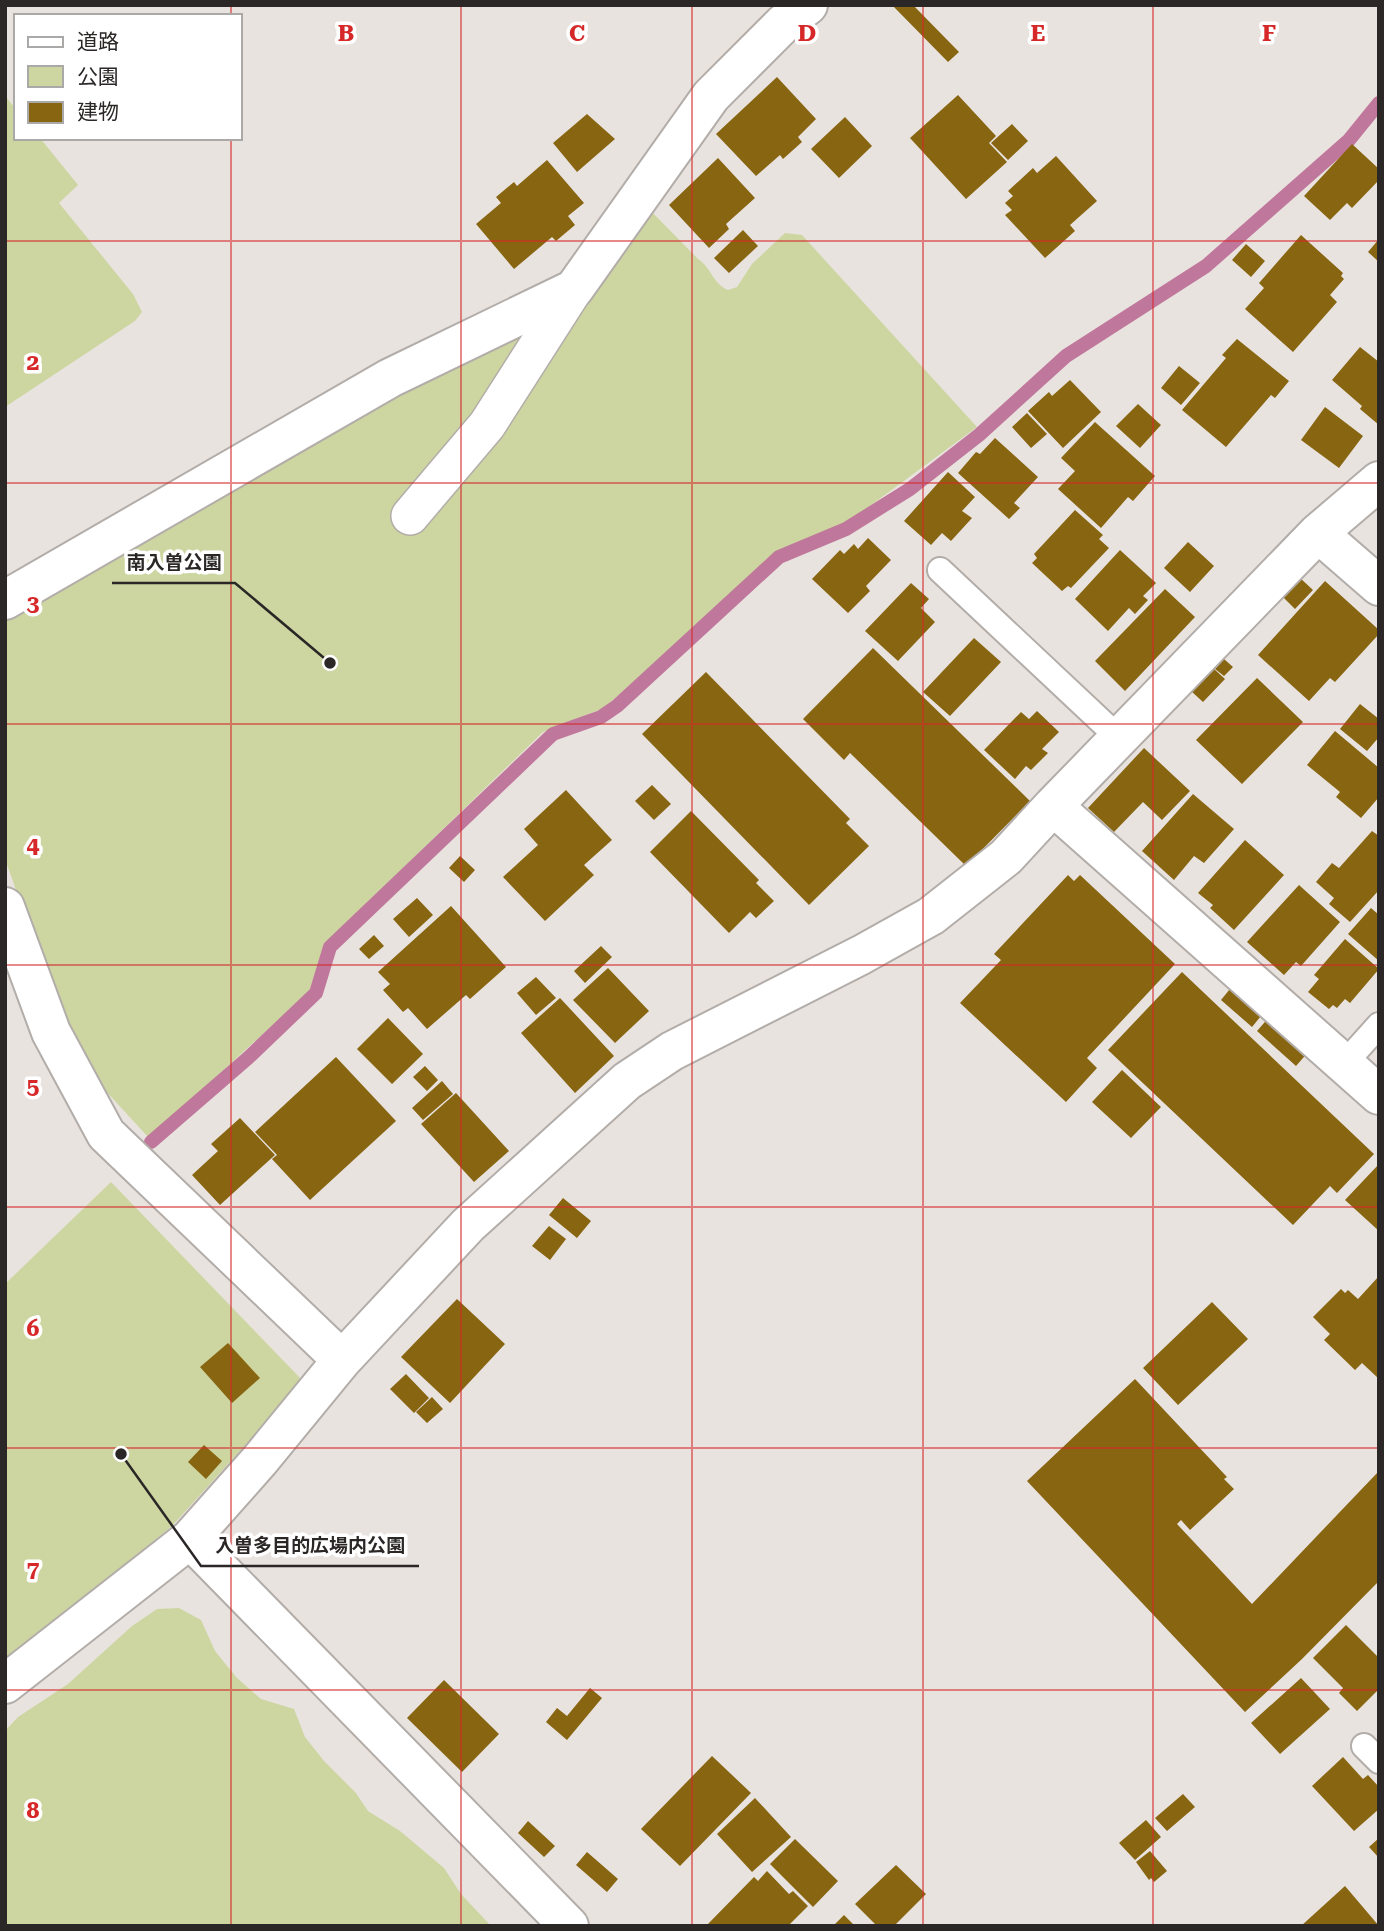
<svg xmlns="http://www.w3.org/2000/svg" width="1384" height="1931" viewBox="0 0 1384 1931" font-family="'Roboto Serif','Noto Sans JP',serif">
<rect width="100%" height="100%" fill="#e9e3df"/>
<path fill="#cdd6a1" d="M5,96l11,13v29h24l38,47 -19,18 74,91 9,18 -7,9 -130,86z
M645,205l53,54c13,8 15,25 30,31l9,-3 15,-23 33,-31 17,2 175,192 -141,104 -58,22 -174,155 -61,24 -219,213 -15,47 -160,146 -58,-63 -40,-87 -46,-129v-240l415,-242 111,-50z
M111,1182l192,199 -131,145 -167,137v-379z
M179,1608l22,12 14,31 22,27 24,21 33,10 11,28 19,24 32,32 12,18 32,20 44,37 17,26 30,32h-486v-195l13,-14 50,-33 64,-58 25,-17z"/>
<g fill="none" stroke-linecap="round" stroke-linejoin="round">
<path stroke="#c0779c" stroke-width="14" d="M151,1142l97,-84 68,-65 14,-46 223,-213 48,-17 16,-11 162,-149 67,-28 64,-40 69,-54 87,-79 140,-90 143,-126 30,-37"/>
</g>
<path fill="#886511" d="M892,5h21l46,47 -11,10z
M777,77l39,42 -18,18 4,5 -19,17 -3,-4 -24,21 -40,-42z
M958,95l38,41 -7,7 18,19 -41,37 -56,-61z
M587,114l28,25 -38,33 -24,-29z
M845,117l27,29 -33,32 -28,-29z
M1012,124l16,17 -20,19 -17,-17z
M1352,144l27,25v11l-27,28 -5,-5 -17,17 -26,-24z
M1056,156l41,45 -27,24 5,6 -30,27 -40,-43 7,-5 -7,-7 8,-7 -5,-5 25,-23 4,5z
M718,158l37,40 -29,26 3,5 -20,19 -40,-43z
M547,160l37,43 -16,13 7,9 -19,16 -4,-4 -38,32 -38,-45 25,-21 -5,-6 18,-15 3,4z
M743,230l15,16 -29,27 -15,-15z
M1301,235l42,38 -2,3 3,3 -14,16 7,7 -44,50 -48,-43 19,-21 -5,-5z
M1379,239v23l-11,-10z
M1246,244l19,17 -14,16 -19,-17z
M1237,339l52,42 -14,17 -4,-3 -45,52 -44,-37 44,-52 -4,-3z
M1360,347l19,15v63l-19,-16 2,-3 -30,-26z
M1179,366l21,17 -19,22 -20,-17z
M1070,380l31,32 -38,36 -35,-37 21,-19 3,4z
M1138,404l23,21 -21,23 -24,-22z
M1325,407l38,29 -24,32 -38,-28z
M1027,413l20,21 -16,14 -19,-21z
M1095,422l60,54 -22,25 -5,-4 -27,31 -43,-39 17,-18 -14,-13z
M995,438l43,39 -24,26 6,5 -11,11 -51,-46 18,-21 4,2z
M948,472l27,25 -13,14 10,7 -21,23 -9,-8 -11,12 -27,-24z
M1075,510l28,25 -4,4 10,9 -38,40 -3,-2 -6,5 -30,-28 5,-5 -3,-4z
M868,538l23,22 -25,26 4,5 -22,22 -36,-34 28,-29 4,4 10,-10 4,5z
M1188,542l26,24 -24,26 -26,-24z
M1120,550l36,33 -13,13 5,4 -13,14 -6,-6 -21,23 -33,-32z
M1299,577l14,13 -18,19 -13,-13z
M1325,581l54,49v4l-44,48 -5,-4 -21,23 -51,-46z
M911,583l18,16 -8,9 14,14 -37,39 -33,-30z
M1165,589l30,28 -70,74 -30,-30z
M974,638l27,24 -51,54 -27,-24z
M873,648l157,153 -64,65 -116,-113 -6,7 -41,-41z
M1224,659l9,8 -9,9 -9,-7z
M1213,668l12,11 -22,23 -12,-11z
M706,672l144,147 -4,4 23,23 -60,59 -167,-171z
M1257,678l46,44 -61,62 -46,-44z
M1360,704l19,15v18l-12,14 -27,-22z
M1037,711l22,21 -17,17 6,4 -17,17 -5,-4 -11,13 -31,-29 37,-38 8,7z
M1335,731l44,37v29l-18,21 -25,-21 4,-5 -33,-27z
M1144,748l46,43 -28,29 -19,-18 -29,30 -26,-24z
M652,785l19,19 -17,16 -19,-19z
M566,790l46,50 -28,25 10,10 -49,46 -42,-44 35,-32 -14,-16z
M1193,794l41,35 -30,34 -10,-7 -20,24 -32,-29z
M691,811l68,69 -3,3 18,18 -18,17 -6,-6 -21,21 -79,-81z
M1372,831l7,5v54l-29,32 -21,-18 5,-6 -18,-16 16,-19 7,5z
M1245,840l39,35 -50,55 -24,-22 3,-3 -15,-12z
M460,856l15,14 -11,12 -15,-14z
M1068,875l6,6 6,-6 95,89 -88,94 10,10 -31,34 -106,-99 41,-43 -7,-6z
M1299,885l41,37 -39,44 -5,-4 -12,13 -37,-33z
M417,898l16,17 -24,22 -16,-18z
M451,906l55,61 -36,32 -4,-4 -39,34 -19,-21 -5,4 -20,-22 7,-6 -12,-12z
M1371,908l8,7v46l-31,-27z
M374,935l10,11 -15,13 -10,-10z
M1345,939l34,30 -29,34 -5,-4 -8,9 -4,-3 -4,4 -21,-17 11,-13 -5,-4z
M601,946l11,11 -27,26 -11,-12z
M608,968l41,43 -34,32 -42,-43z
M1182,972l192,182 -37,39 -7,-7 -37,39 -185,-175z
M536,977l20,21 -20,17 -19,-22z
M1234,984l31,27 -13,16 -31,-27z
M560,998l54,58 -39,37 -54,-60z
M1271,1015l39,35 -14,16 -39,-35z
M388,1018l35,36 -31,30 -35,-35z
M336,1057l60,64 -86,79 -38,-41 5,-4 -22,-23z
M425,1066l13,14 -11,11 -14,-14z
M1122,1070l39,37 -30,31 -39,-36z
M442,1081l11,13 -30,26 -11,-12z
M456,1093l53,58 -35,31 -53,-58z
M240,1118l35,37 -55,50 -28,-30 26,-24 -7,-7z
M1379,1164v67l-34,-31z
M563,1198l28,23 -14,17 -28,-23z
M549,1226l17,13 -16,21 -18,-14z
M1379,1276v103l-17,-16 -7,7 -31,-30 6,-6 -17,-17 28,-28 4,4 3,-3 10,9z
M457,1299l48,45 -55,59 -49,-46z
M1212,1302l36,37 -70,66 -35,-37z
M228,1343l32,35 -28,25 -32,-36z
M406,1374l23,24 -15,15 -24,-24z
M1135,1379l92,98 -3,2 10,10 -44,41 -9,-10 -4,4 75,80 127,-133v110l-77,78 -57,53 -218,-231z
M432,1397l11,12 -16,14 -11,-11z
M204,1445l18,16 -16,18 -18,-17z
M1346,1625l33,33v31l-22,22 -18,-18 4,-5 -30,-30z
M1301,1678l29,31 -50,45 -29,-31z
M444,1680l55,54 -37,38 -55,-54z
M590,1688l12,10 -35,42 -21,-18 11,-14 10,8z
M712,1756l39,37 -71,73 -39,-37z
M1343,1757l20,22 5,-4 11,12v22l-25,22 -42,-45z
M1183,1794l12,13 -28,24 -12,-13z
M755,1798l36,39 -39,35 -35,-38z
M1146,1820l15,17 -26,23 -16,-17z
M528,1821l27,25 -11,11 -26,-24z
M1379,1838v20l-10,-11z
M795,1839l43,42 -25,26 -43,-43z
M1150,1851l17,20 -13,11 -3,-4 -2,2 -13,-18z
M587,1852l31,27 -11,13 -31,-27z
M896,1865l30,29 -32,32h-17l-22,-22z
M767,1871l22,23 4,-3 15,15 -20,20h-82l48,-49 4,4z
M1345,1886l34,40h-78z
M844,1915l11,11h-22z"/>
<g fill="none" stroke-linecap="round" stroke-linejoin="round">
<g stroke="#b3ada9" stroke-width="28">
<path id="service" d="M940,570l179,168
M1344,1064l35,-39
M1364,1746l15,15"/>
</g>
<g stroke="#b3ada9" stroke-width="40">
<path id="pedestrian" d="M410,516l77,-91 87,-136"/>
</g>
<g stroke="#b3ada9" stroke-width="42">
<path id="minor" d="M1318,533l61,53
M5,600l385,-222 184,-89 137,-193 72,-72 25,-19
M1053,806l326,289
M5,907l46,125 55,102 236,226
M190,1539l379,387
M5,1684l185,-145 70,-79 82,-100 126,-135 159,-144 45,-30 189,-96 70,-39 75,-59 47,-51 265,-273 61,-52"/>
</g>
<use href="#service" stroke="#fff" stroke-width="24"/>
<use href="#pedestrian" stroke="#fff" stroke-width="37"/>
<use href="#minor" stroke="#fff" stroke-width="38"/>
</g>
<path fill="none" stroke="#d62828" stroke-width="2" stroke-opacity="0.55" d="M231,5v11M461,5v1921M692,5v1921M923,5v1921M1153,5v1921M231,138v1788M5,241h1374M5,483h1374M5,724h1374M5,965h1374M5,1207h1374M5,1448h1374M5,1690h1374"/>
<g font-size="23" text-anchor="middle" font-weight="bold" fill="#d62828" stroke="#fff" stroke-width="7" stroke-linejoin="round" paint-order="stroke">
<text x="346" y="41">B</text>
<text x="577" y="41">C</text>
<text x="807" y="41">D</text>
<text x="1038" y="41">E</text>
<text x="1269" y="41">F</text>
<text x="33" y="370">2</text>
<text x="33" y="611">3</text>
<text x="33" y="853">4</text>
<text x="33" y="1094">5</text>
<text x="33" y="1336">6</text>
<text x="33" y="1577">7</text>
<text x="33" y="1818">8</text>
</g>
<path fill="none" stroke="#2a2726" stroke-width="2.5" d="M330 663L235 583H112M121 1454L201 1566H419"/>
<g fill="#2a2726" stroke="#fff" stroke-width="2.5">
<circle cx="330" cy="663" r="7"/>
<circle cx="121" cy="1454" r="7"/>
</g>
<g font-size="19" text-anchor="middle" font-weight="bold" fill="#2a2726" stroke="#fff" stroke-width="7" stroke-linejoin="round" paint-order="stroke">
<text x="174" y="569">南入曽公園</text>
<text x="310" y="1552">入曽多目的広場内公園</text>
</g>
<rect width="1384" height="1931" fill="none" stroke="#2a2726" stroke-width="14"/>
<rect x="14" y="14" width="228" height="126" fill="#ffffff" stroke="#aaa9a8" stroke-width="2"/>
<rect x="28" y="37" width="35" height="10" fill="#ffffff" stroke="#aaa9a8" stroke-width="2"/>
<text x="77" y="49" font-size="21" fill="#2a2726">道路</text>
<rect x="28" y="66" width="35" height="21" fill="#cdd6a1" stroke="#aaa9a8" stroke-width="2"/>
<text x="77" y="84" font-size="21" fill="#2a2726">公園</text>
<rect x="28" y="102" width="35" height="21" fill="#886511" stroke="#aaa9a8" stroke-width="2"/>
<text x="77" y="119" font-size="21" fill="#2a2726">建物</text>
</svg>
